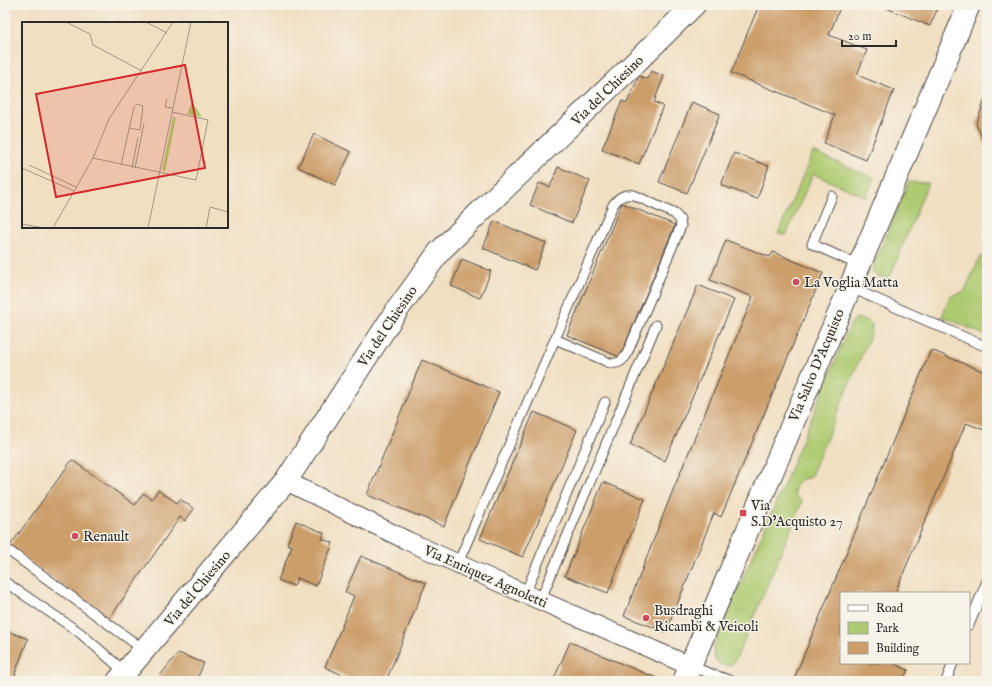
<svg xmlns="http://www.w3.org/2000/svg" width="992" height="686" viewBox="0 0 992 686" font-family="'IM FELL English',serif">
<rect width="100%" height="100%" fill="#f7f3e8"/>
<filter id="ink" filterUnits="userSpaceOnUse"><feTurbulence type="fractalNoise" baseFrequency=".025" numOctaves="2"/><feDisplacementMap in="SourceGraphic" scale="8" xChannelSelector="R" yChannelSelector="G"/><feConvolveMatrix kernelMatrix="1 2 1 2 8 2 1 2 1" color-interpolation-filters="sRGB"/></filter>
<filter id="wash" filterUnits="userSpaceOnUse"><feTurbulence type="fractalNoise" baseFrequency=".012" numOctaves="4" result="noise"/><feDisplacementMap in="SourceGraphic" scale="16" xChannelSelector="R" yChannelSelector="G"/><feGaussianBlur stdDeviation="0.9" result="paint"/><feColorMatrix in="noise" values="0 0 0 0 0 0 0 0 0 0 0 0 0 0 0 0 0 1.4 0 .05"/><feComposite in="paint" operator="in"/></filter>
<g filter="url(#wash)">
<rect width="100%" height="100%" fill="#f1dfc2"/>
<path fill="#afcb72" stroke="#6d7b4e" d="M813,152l61,26 -8,19 -53,-23 -27,61 -8,-1z
M909,182l19,1 -37,91 -4,4c-8,-1 -11,-1 -15,-8l2,-6z
M987,254v82l-45,-20 8,-20 14,-4 16,-35z
M856,318l12,3 4,4 -1,8 -61,145c-11,0 -15,5 -16,15l3,5 5,4 -65,155 -6,8c-14,1 -18,-5 -18,-18l69,-158 69,-166z"/>
<g id="blocks">
<path fill="#cc9e6a" d="M759,5h82l-12,30 38,15 -10,25 37,15 -28,70 -42,-17 11,-28 -104,-42z
M879,5h60l-9,21z
M651,71l13,5 -10,26 9,4 -24,58 -37,-15 20,-48 5,2 12,-27 8,3z
M987,94v55l-11,-25z
M692,102l28,12 -33,79 -28,-11z
M314,134l37,18 -16,33 -37,-18z
M734,153l35,13 -12,33 -36,-14z
M558,167l32,14 -18,42 -42,-18 9,-22 11,4z
M622,203l53,22 -55,132 -53,-22z
M494,221l52,22 -11,27 -52,-22z
M726,240l44,17 3,-5 50,21 -102,244 -7,-4 -48,119 -42,-16 47,-121 82,-198 -43,-17z
M462,259l29,12 -11,27 -29,-12z
M698,285l36,15 -69,161 -35,-16z
M931,350l56,23v58l-21,-8 -71,170h-54v70h51l16,7 -5,11h-110z
M422,360l77,32 -55,134 -77,-31z
M534,412l43,18 -54,127 -43,-18z
M72,460l63,45 8,-12 9,6 6,-9 19,13 3,-4 14,10 -9,12 -5,-4 -71,102 -100,-72z
M603,482l42,17 -37,94 -43,-17z
M296,521l28,12 -2,6 11,4 -17,43 -19,-8 -3,8 -16,-6 14,-34 -5,-2z
M361,556l65,27 -40,98h-38l1,-3 -24,-11 29,-71 -9,-4z
M5,630l23,9 -13,34 3,8h-13z
M570,642l86,36 -1,3h-102z
M178,653l26,10 -8,18h-40z"/>
</g>
</g>
<g filter="url(#ink)">
<use href="#blocks" fill-opacity="0" stroke="#494642" stroke-width="1"/>
<g fill="none" stroke-linecap="round" stroke-linejoin="round">
<g stroke="#494642" stroke-width="11">
<path id="service" d="M832,196l-20,48 47,21
M849,287l138,60
M5,548l139,102
M458,563l155,-358c6,-8 10,-11 21,-10l41,19 5,6 1,6 -55,130c-5,6 -8,8 -16,7l-55,-24
M5,582l74,50 46,40
M525,594l80,-192
M540,601l116,-276
M969,625l18,-44
M690,666l41,15
M946,681l7,-18"/>
</g>
<g stroke="#494642" stroke-width="20">
<path id="minor" d="M286,481l122,60 90,41 192,84"/>
</g>
<g stroke="#494642" stroke-width="24">
<path id="tertiary" d="M118,681l168,-200 109,-168 44,-61 48,-47 151,-145 56,-55"/>
</g>
<g stroke="#494642" stroke-width="24">
<path id="secondary" d="M684,681l285,-676"/>
</g>
<use href="#service" stroke="#fff" stroke-width="9"/>
<use href="#minor" stroke="#fff" stroke-width="18"/>
<use href="#tertiary" stroke="#fff" stroke-width="22"/>
<use href="#secondary" stroke="#fff" stroke-width="22"/>
</g>
</g>
<g fill="#d1495b" stroke="#f7f3e8" stroke-width="1.5">
<circle cx="796" cy="282" r="4"/>
<rect x="739" y="509" width="8" height="8" rx="2"/>
<circle cx="75" cy="536" r="4"/>
<circle cx="646" cy="618" r="4"/>
</g>
<g text-anchor="middle" stroke-width="3" stroke-linejoin="round" paint-order="stroke">
<g font-size="14" fill="#2b2b2b" stroke="#f7f3e8">
<text transform="translate(607 90) rotate(-44)" y="5">Via del Chiesino</text>
<text transform="translate(387 326) rotate(-56)" y="5">Via del Chiesino</text>
<text transform="translate(816 365) rotate(-67)" y="5">Via Salvo D'Acquisto</text>
<text transform="translate(486 576) rotate(24)" y="5">Via Enriquez Agnoletti</text>
<text transform="translate(197 588) rotate(-50)" y="5">Via del Chiesino</text>
</g>
<g font-size="14" fill="#2b2b2b" stroke="#f7f3e8" text-anchor="start">
<text x="804" y="287">La Voglia Matta</text>
<text x="751" y="510">Via<tspan x="751" dy="16">S.D’Acquisto 27</tspan></text>
<text x="83" y="541">Renault</text>
<text x="654" y="615">Busdraghi<tspan x="654" dy="16">Ricambi &amp; Veicoli</tspan></text>
</g>
</g>
<g transform="translate(22 22)">
<rect width="206" height="206" fill="#f1dfc2"/>
<path d="M170,80l9,13v2l-14,-3zM151,95l3,1 -11,54 -3,-2z" fill="#afcb72"/>
<path fill="none" stroke="#a29786" stroke-width="1" d="M44,0l24,12 3,11 49,26M124,0l21,11M145,77l-2,8 8,1M71,136l103,22 12,-60 -36,-8M7,143l47,22M99,143l13,-58 3,-3 6,2 -3,24 -11,-2M0,146l52,23M110,146l6,-31M113,146l9,-45M0,202l22,4M31,206l40,-70 16,-39 64,-97M126,206l43,-206M184,206l4,-21 18,5"/>
<path fill="#d62828" fill-opacity="0.15" stroke="#d62828" stroke-width="2" d="M163,43l20,103 -149,29 -20,-103z"/>
<rect width="206" height="206" fill="none" stroke="#2b2b2b" stroke-width="2"/>
</g>
<rect width="992" height="686" fill="none" stroke="#f7f3e8" stroke-width="20"/>
<rect x="840" y="592" width="130" height="72" fill="#f7f3e8" stroke="#a5a39c"/>
<rect x="848" y="605" width="20" height="6" fill="#ffffff" stroke="#a5a39c"/>
<text x="876" y="612" font-size="12" fill="#2b2b2b">Road</text>
<rect x="848" y="622" width="20" height="12" fill="#afcb72" stroke="#a5a39c"/>
<text x="876" y="632" font-size="12" fill="#2b2b2b">Park</text>
<rect x="848" y="642" width="20" height="12" fill="#cc9e6a" stroke="#a5a39c"/>
<text x="876" y="652" font-size="12" fill="#2b2b2b">Building</text>
<path d="M842 40v6h54v-6" fill="none" stroke="#2b2b2b" stroke-width="2"/>
<text x="848" y="40" font-size="12" fill="#2b2b2b" stroke="#f7f3e8" stroke-width="3" paint-order="stroke">20 m</text>
</svg>
